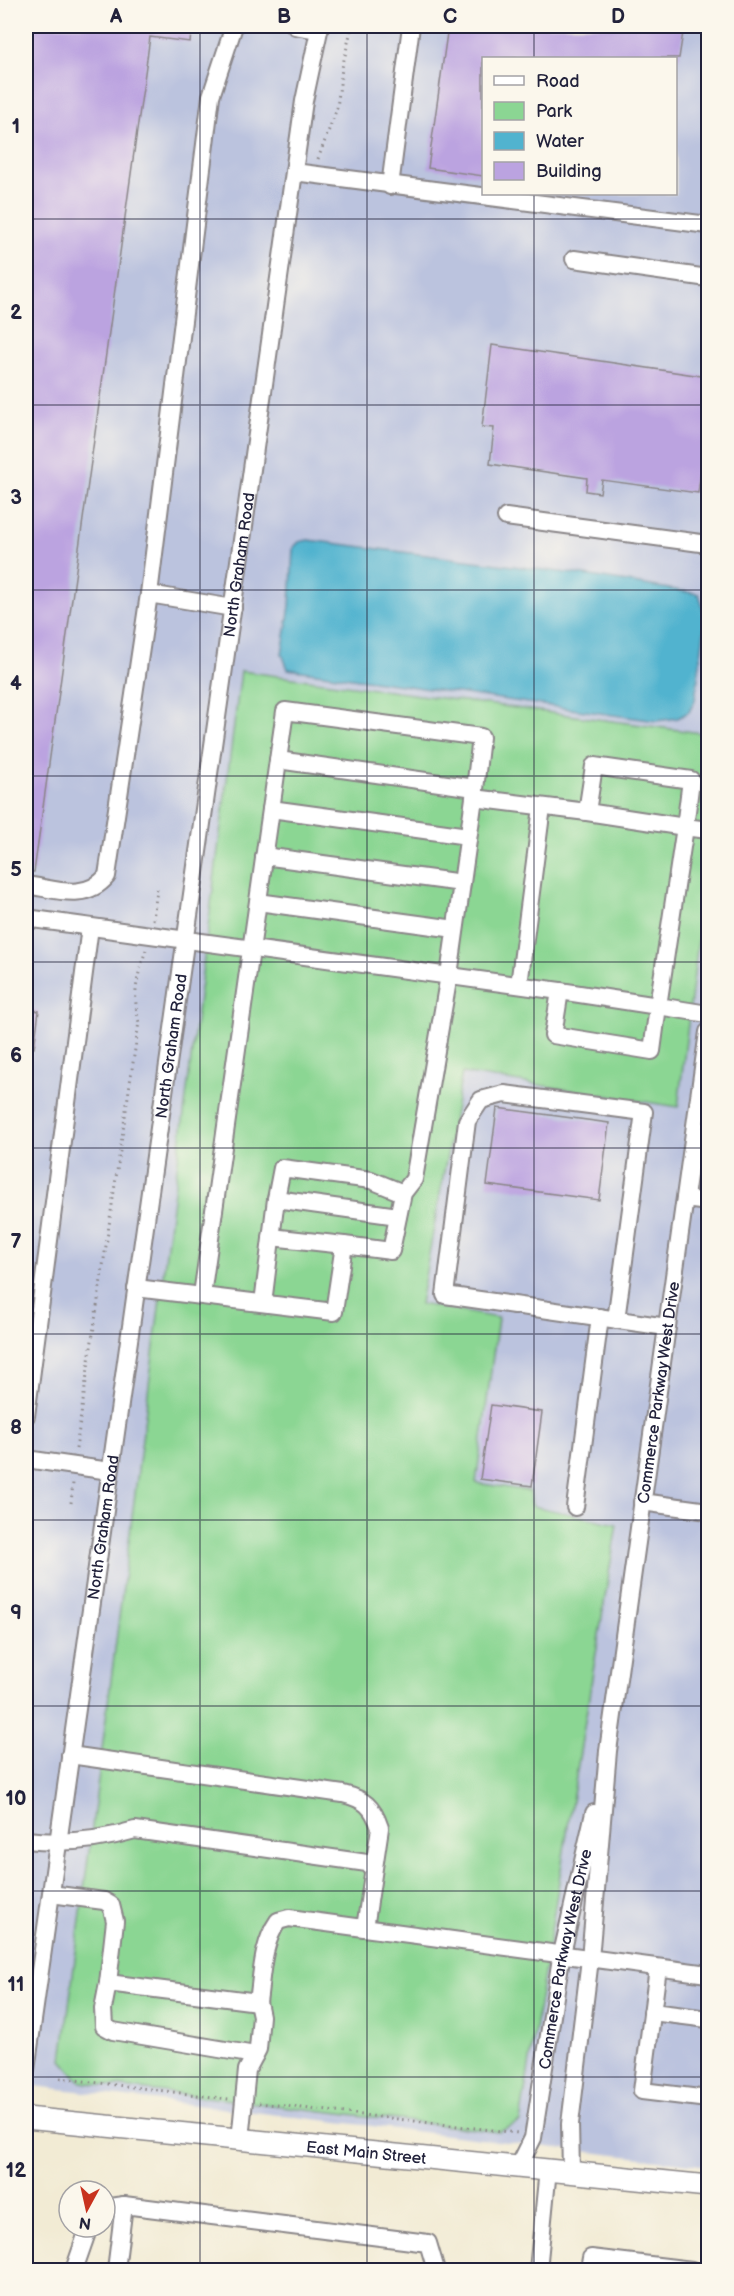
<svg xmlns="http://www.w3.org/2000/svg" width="734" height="2296" viewBox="0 0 734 2296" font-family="'Balsamiq Sans',sans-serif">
<rect width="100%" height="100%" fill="#fbf7ec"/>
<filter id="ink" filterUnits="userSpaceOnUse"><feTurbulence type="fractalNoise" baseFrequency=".0167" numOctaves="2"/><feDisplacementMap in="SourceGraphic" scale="12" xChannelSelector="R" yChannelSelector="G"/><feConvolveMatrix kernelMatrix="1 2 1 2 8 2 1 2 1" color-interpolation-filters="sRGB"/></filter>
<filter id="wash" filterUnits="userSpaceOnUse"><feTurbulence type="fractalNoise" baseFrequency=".008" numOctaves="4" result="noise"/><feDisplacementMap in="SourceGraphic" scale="24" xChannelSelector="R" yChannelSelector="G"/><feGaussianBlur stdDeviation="1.35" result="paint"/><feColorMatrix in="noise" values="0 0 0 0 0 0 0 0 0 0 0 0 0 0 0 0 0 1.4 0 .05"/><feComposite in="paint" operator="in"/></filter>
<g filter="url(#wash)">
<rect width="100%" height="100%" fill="#f2ebd4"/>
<path fill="#bbc3de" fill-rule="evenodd" d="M26,26h682v2140l-682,-81zM484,58h192v136h-192z"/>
<path fill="#8bd693" stroke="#567c67" stroke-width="1.5" d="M241,671l467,63v124l-30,249 -216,-34 -42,231 78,14 -22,165 54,8 2,15 85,18 -97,598 -21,10 -418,-50 -19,-22z"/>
<path fill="#51b3cf" stroke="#3a6a85" stroke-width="1.5" d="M308,540l283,36 108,18 7,24 -11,82 -6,12 -11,6 -22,3 -368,-52 -6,-15 8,-48 3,-58 6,-6z"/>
<g id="blocks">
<path fill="#bba3e0" d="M26,26h166l-2,16 -40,-5 -116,835h-8z
M448,26h236l-5,32h-196v118l-55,-8z
M492,345l216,32v79h-5l-5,37 -96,-13 -2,13 -14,-2 1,-13 -97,-14 4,-36 -12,-1z
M26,1009l13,2 -5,37h-8z
M497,1108l112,15 -10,77 -112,-15z
M491,1405l51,7 -10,74 -52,-7z"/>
</g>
</g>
<g filter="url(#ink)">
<use href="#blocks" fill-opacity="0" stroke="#8a8688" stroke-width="1.5"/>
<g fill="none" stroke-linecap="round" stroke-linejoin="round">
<g stroke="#8a8688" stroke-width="20">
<g id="minor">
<path d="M295,26l24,4"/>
<path d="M294,172l414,53"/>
<path d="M390,186l21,-160"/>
<path d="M574,259l134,19"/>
<path d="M506,517l202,27"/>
<path d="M149,594l62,-498 23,-70"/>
<path d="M278,760l197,28"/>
<path d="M594,766l97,14 -6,47 -98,-15z"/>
<path d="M271,809l197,27"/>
<path d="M708,830l-23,-3 -27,179 50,8"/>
<path d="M264,856l198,27"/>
<path d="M26,885c30,4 59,17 81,-9l42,-282 84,14"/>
<path d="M258,902l197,27"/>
<path d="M26,918l534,73"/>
<path d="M519,985l23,-178"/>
<path d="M560,991l98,15 -6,45 -99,-16z"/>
<path d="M276,1199l6,-31 89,12 32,13"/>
<path d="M685,1199l23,3"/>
<path d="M271,1237l73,8"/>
<path d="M136,1288l198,24 10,-67 47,6 12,-58 11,-14 35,-204 25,-177 113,14"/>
<path d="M202,1295l83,-584 196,26 -7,61"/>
<path d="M263,1303l13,-104 122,17"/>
<path d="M616,1320l28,-208 -140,-18 -23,6 -14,21 -22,174 222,32"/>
<path d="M26,1416l64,-489"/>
<path d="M26,1459l84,12"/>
<path d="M642,1502l66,9"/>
<path d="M575,1507l25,-190"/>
<path d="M70,1755l273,39c21,5 30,12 37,34l-15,100"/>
<path d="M26,1840c37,4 72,1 109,-10l239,34"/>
<path d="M51,1894l53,7 7,4 4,16 -7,62 150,19c4,-28 4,-58 20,-81l11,-3 419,56"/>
<path d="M658,1968l-16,123 66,8"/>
<path d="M108,1983l-5,26 1,17 9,5 142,24"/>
<path d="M652,2012l56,7"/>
<path id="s1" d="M26,2070l278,-1969 16,-75"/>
<path d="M240,2140l7,-70 11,-21 3,-33 -3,-14"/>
<path id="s2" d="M519,2166l14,-28 28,-180 33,-145"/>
<path id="s3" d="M571,2171l-1,-47 20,-165 18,-208 100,-719"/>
<path d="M105,2208l19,-3 304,38 8,27"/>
<path d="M74,2270l15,-43"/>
<path d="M116,2270l8,-65"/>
<path d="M538,2270l10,-101"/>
<path d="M589,2270l2,-12 101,12"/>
</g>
</g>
<g stroke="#8a8688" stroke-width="24">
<g id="major">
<path id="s4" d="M26,2118l682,68"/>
</g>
</g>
<path stroke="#8a8688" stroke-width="3" stroke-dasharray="1.5 4.5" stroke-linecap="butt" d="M318,159l19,-51 5,-40 10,-42
M153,920l4,-31
M76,1449l63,-427c-7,-27 -2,-46 7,-72
M71,1503l2,-20
M60,2078l169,21
M259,2103l259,30"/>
<use href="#minor" stroke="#fff" stroke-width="16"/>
<use href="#major" stroke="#fff" stroke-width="21"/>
</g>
</g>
<path fill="none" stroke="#22223b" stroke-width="1.5" stroke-opacity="0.55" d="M200,26v2244M367,26v2244M534,26v32M534,194v2076M26,219h682M26,405h682M26,590h682M26,776h682M26,962h682M26,1148h682M26,1334h682M26,1520h682M26,1706h682M26,1891h682M26,2077h682"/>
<g text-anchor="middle" stroke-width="6" stroke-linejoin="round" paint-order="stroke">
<g font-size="16" fill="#22223b" stroke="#fbf7ec">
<text dy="6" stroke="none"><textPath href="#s1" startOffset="1520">North Graham Road</textPath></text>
<text dy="6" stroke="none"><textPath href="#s1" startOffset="1034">North Graham Road</textPath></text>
<text dy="6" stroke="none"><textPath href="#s3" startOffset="784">Commerce Parkway West Drive</textPath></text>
<text dy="6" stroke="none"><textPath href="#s1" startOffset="548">North Graham Road</textPath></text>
<text dy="6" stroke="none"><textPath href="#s2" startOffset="213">Commerce Parkway West Drive</textPath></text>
<text dy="6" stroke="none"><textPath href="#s4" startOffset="342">East Main Street</textPath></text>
</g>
</g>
<rect width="734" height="2296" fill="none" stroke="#fbf7ec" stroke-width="66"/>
<rect x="482" y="57" width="195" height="138" fill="#fbf7ec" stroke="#a4a2a5" stroke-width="1.5"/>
<rect x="494" y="76" width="30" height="9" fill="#ffffff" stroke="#a4a2a5" stroke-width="1.5"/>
<text x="536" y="87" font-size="18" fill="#22223b">Road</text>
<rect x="494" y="102" width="30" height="18" fill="#8bd693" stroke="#a4a2a5" stroke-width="1.5"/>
<text x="536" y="117" font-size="18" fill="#22223b">Park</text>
<rect x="494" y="132" width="30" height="18" fill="#51b3cf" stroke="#a4a2a5" stroke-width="1.5"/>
<text x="536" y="147" font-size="18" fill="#22223b">Water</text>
<rect x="494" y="162" width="30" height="18" fill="#bba3e0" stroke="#a4a2a5" stroke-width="1.5"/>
<text x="536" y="177" font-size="18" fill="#22223b">Building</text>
<g transform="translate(87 2209) rotate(188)"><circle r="28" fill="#fbf7ec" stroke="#a4a2a5" stroke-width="1.5"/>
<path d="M0-4.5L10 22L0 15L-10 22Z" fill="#c8321e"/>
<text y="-9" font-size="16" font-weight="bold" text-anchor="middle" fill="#22223b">N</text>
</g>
<rect x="33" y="33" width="668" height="2230" fill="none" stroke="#22223b" stroke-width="2"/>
<g font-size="20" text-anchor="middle" font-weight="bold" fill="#22223b">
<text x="116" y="23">A</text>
<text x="284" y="23">B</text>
<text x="450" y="23">C</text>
<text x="618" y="23">D</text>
<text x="16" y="133">1</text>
<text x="16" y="319">2</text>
<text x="16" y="504">3</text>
<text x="16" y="690">4</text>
<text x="16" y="876">5</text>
<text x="16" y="1062">6</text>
<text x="16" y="1248">7</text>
<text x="16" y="1434">8</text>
<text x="16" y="1619">9</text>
<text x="16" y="1805">10</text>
<text x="16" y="1991">11</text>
<text x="16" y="2177">12</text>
</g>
</svg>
